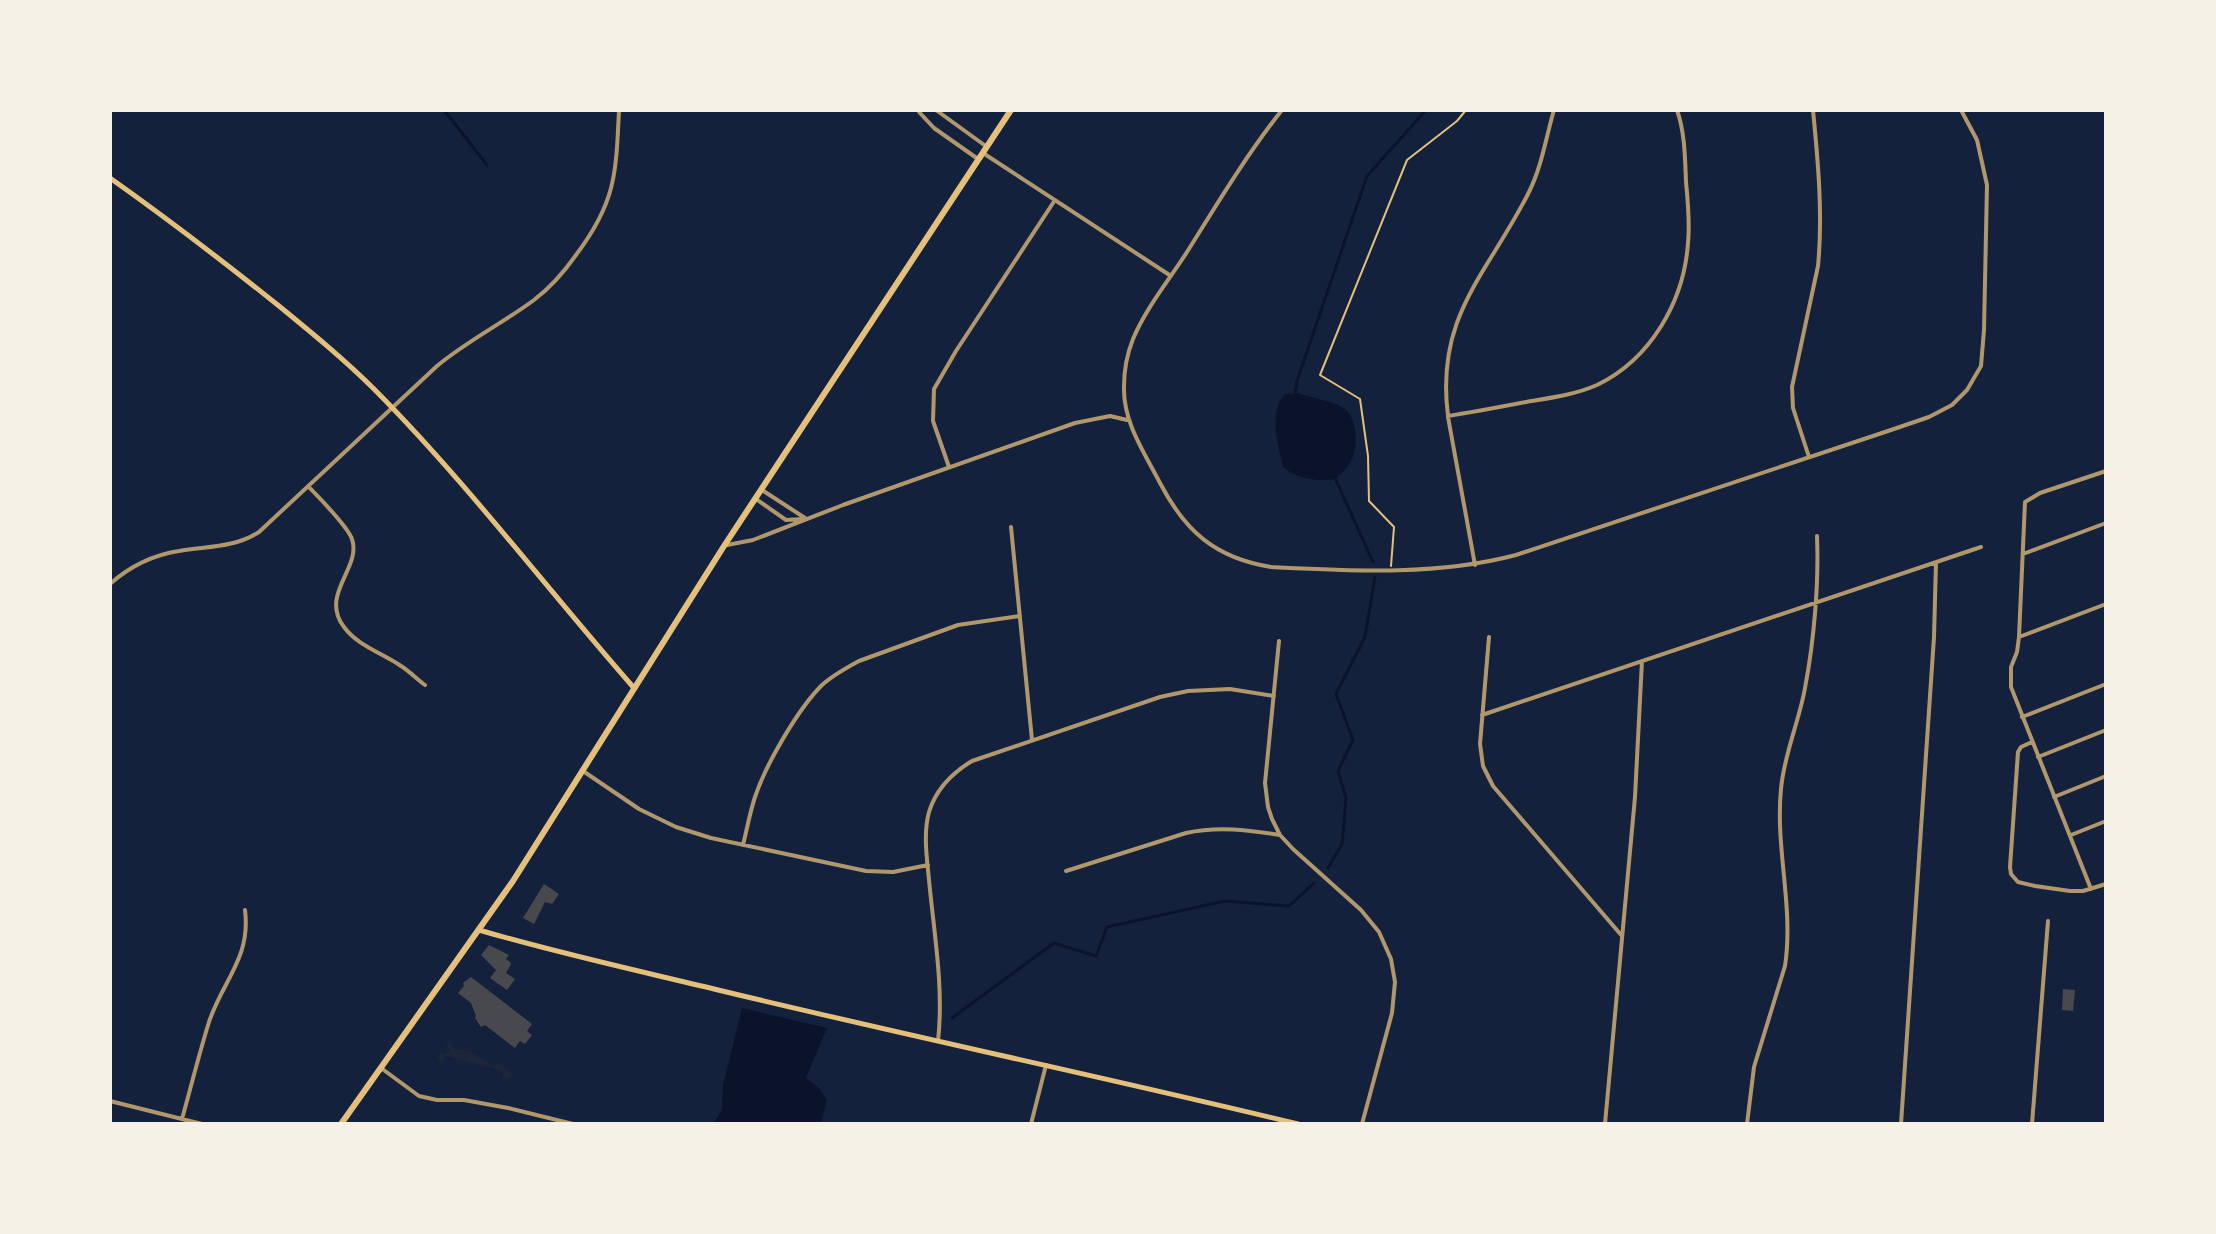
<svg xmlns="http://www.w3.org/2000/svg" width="2216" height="1234" viewBox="0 0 2216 1234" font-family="'Archivo Narrow',sans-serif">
<rect width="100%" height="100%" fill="#14213d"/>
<path fill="#1d2539" d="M450,1041l3,7 18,4 22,14 4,-4 15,10 -1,6h-8v-7l-57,-15 -5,6 -3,-3 2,-7 5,3 5,-6 -4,-4z"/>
<path fill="#0b132b" d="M1298,393c14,6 36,7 48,17 10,9 12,31 8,43 -2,10 -11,19 -18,26 -19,3 -38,0 -53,-12 -5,-22 -15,-55 2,-73z
M742,1008l85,20 -21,50 14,11 7,11 -6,24h-108l9,-14 1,-25z"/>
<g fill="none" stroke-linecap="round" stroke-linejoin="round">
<path stroke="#0b132b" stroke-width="3" d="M444,110l43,55
M1295,395l2,-14 70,-205 59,-66
M1335,478l38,84
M1328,868l14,-24 4,-46 -8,-27 15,-31 -17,-46 29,-57 10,-60
M952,1018l102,-75 42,13 11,-29 118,-26 64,5 25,-23"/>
</g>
<path fill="#48494c" d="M544,884l15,10 -7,10 -7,-2 -11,22 -11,-6z
M489,945l20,10 -3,4 5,4 -1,3 -4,7 9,6 -8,11 -17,-12 6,-8 -15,-15z
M471,977l61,47 -5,7 5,4 -7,9 -5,-3 -5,7 -30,-23 -4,2 -6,-9 1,-2 -5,-13 -13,-10 6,-7 -1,-3z
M2063,989l12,1 -2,21 -11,-1z"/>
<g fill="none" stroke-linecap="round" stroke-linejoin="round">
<path stroke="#e5c07b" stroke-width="2" d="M1391,566l3,-39 -25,-26 -1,-45 -8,-57 -40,-24 87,-215 50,-39 9,-11"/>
<path stroke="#b1986c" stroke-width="4" d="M920,110l-1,2 15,16 44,31
M936,110l51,37
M1282,110c-35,44 -65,94 -95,142 -18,28 -41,56 -54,87 -6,15 -9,32 -9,48 -1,35 20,65 36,96 25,48 55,75 111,84 82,4 165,9 245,-12l372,-124 41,-14 23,-12 15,-15 14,-24 3,-36 3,-145 -10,-45 -16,-30
M1554,110c-8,27 -12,56 -25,82 -41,82 -94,123 -81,224 26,-4 52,-9 78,-14 24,-4 48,-7 71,-17 54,-26 87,-84 91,-142 2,-20 0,-41 -2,-61 -1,-24 -1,-49 -9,-72
M983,153l188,123
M1448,417l27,148
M1809,457l-16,-49 -1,-21 26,-121c5,-51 0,-105 -5,-156
M949,467l-16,-46 1,-32 22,-38 99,-151
M308,486c11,12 39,39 44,53 10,29 -33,55 -8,88 14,19 38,26 57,39 8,5 16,13 24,19
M762,490l43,28
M756,499l30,21 17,-1
M1011,527l21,213
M727,545l26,-5 90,-35 232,-82 35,-7 17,4
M2023,554l83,-31
M110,584c19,-17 43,-29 69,-33 28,-5 55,-3 80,-19l178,-166c30,-25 66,-43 97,-66 17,-13 30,-28 42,-45 40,-53 40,-81 43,-145
M1489,637l-9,107 3,22 10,20 129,150
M2019,637l87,-33
M1279,641l-14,142 3,24 4,12 8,16 13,14 68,61 18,22 12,27 4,23 -3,31 -30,111
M1482,715l499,-168
M2022,717l84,-33
M2032,742l-11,5 -3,5 -8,115 1,7 7,8 17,4 35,5h13l23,-7
M2038,757l68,-27
M583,771l56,38 37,18 35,11 155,33 27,1 35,-7
M2054,797l52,-21
M2071,835l35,-14
M743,845c4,-16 7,-33 12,-48 11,-33 43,-88 67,-112 11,-10 24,-17 37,-24l99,-36 62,-9
M1066,871l120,-38c32,-7 62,-3 94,2
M2091,889l-80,-202v-20l6,-15 2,-15 6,-135 15,-9 66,-22
M938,1041c6,-53 -4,-108 -9,-161 -2,-22 -6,-46 0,-68 7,-23 23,-39 43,-51l188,-64 28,-6 42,-2 44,7
M381,1068l38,28 18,4h27l44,8 65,16
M110,1101l92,23
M182,1119c9,-32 17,-65 27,-97 14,-42 42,-64 36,-112
M1031,1124l15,-59
M1605,1124l30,-327 7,-136
M1747,1124l7,-57 31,-101c9,-59 -10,-118 -4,-177 3,-35 18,-67 24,-101 9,-47 14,-105 12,-152
M1901,1124l33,-487 2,-75
M2032,1124l16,-203"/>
<path stroke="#e5c07b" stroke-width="5" d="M110,178c58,41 114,84 169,128 33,27 66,54 96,84 93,94 172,199 259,298
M479,930c78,23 156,40 235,59 194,47 390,88 584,135"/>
<path stroke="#e5c07b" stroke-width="6" d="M341,1124l172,-243 211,-335 287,-436"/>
</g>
<rect width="2216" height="1234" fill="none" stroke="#f6f1e7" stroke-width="224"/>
</svg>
